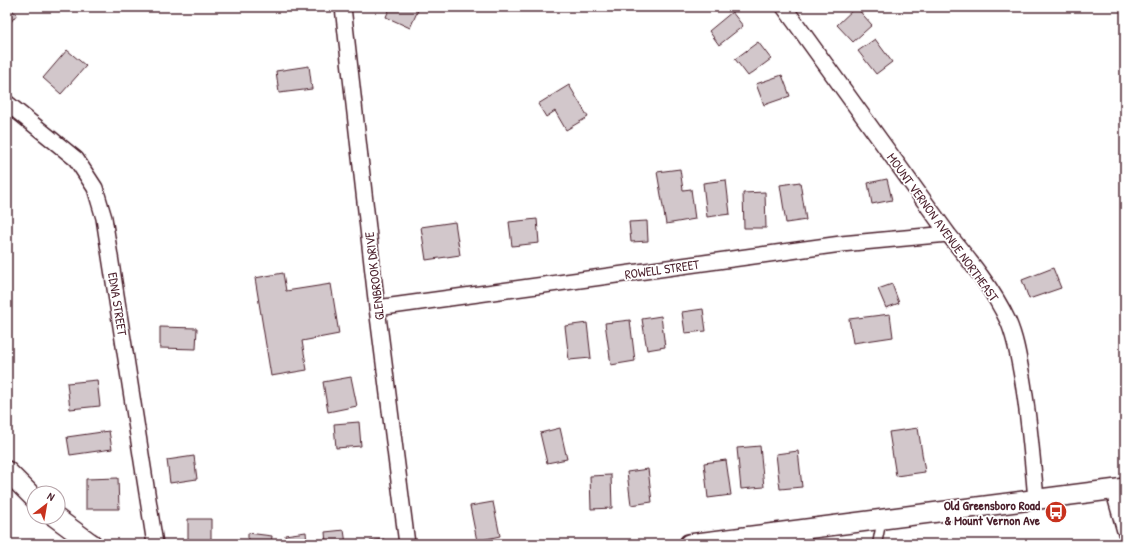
<svg xmlns="http://www.w3.org/2000/svg" width="1132" height="551" viewBox="0 0 1132 551" font-family="'Patrick Hand',sans-serif">
<rect width="100%" height="100%" fill="#fff"/>
<filter id="ink" filterUnits="userSpaceOnUse"><feTurbulence type="fractalNoise" baseFrequency=".025" numOctaves="2"/><feDisplacementMap in="SourceGraphic" scale="8" xChannelSelector="R" yChannelSelector="G"/><feConvolveMatrix kernelMatrix="1 2 1 2 8 2 1 2 1" color-interpolation-filters="sRGB"/></filter>
<g filter="url(#ink)">
<path fill="#d2c7cb" stroke="#4a1f2b" d="M7,7l10,7 -10,13z
M390,7h27l2,1 -9,20 -24,-11z
M856,7l16,18 -19,17 -16,-17z
M732,12l11,14 -24,19 -10,-14z
M875,39l17,23 -16,12 -18,-23z
M758,42l13,17 -23,17 -13,-17z
M67,50l19,16 -25,28 -18,-16z
M309,66l3,23 -33,4 -3,-22z
M782,75l8,21 -26,9 -8,-21z
M569,85l19,32 -22,13 -11,-19 -9,6 -8,-13z
M680,169l3,21 8,-1 4,30 -29,5 -9,-52z
M887,179l5,21 -20,4 -4,-21z
M726,180l4,34 -23,3 -4,-34z
M800,182l6,38 -20,3 -6,-38z
M765,192l1,36h-22l-1,-35z
M537,219l2,24 -27,3 -3,-24z
M647,221l1,20 -17,1 -2,-20z
M455,222l5,33 -34,5 -5,-33z
M1053,268l8,20 -32,11 -7,-19z
M283,273l3,18 45,-7 8,50 -37,7 5,29 -36,6 -16,-98z
M892,284l7,19 -13,5 -8,-19z
M703,309l3,22 -21,2 -3,-21z
M890,314l3,23 -40,6 -4,-24z
M661,316l4,31 -18,3 -5,-31z
M630,320l5,41 -24,4 -6,-42z
M587,323l4,35 -22,2 -4,-34z
M160,327l37,1 -1,21 -36,-1z
M351,377l6,29 -29,6 -5,-30z
M97,380l3,26 -30,3 -3,-26z
M359,422l2,24 -25,2 -2,-24z
M560,428l7,31 -20,4 -7,-30z
M918,428l7,44 -29,4 -7,-44z
M109,431l3,18 -42,6 -3,-18z
M760,446l4,41 -23,2 -4,-41z
M798,451l4,36 -22,2 -4,-35z
M194,456l3,23 -27,4 -3,-23z
M726,460l5,35 -23,3 -4,-35z
M648,469l4,33 -21,3 -4,-33z
M611,475l1,33 -21,1 -1,-33z
M118,478l1,31h-33v-30z
M493,502l7,34 -23,5 -7,-35z
M188,519h23v25h-23z
M344,530l2,14h-20l-1,-12z
M306,532l1,12h-21l-1,-9z
M248,533l24,3 -1,8h-31l1,-3 7,1z
M384,539l1,5h-15v-3z"/>
<g fill="none" stroke-linecap="round" stroke-linejoin="round">
<g stroke="#4a1f2b" stroke-width="11">
<path id="service" d="M790,531l4,13
M877,544l5,-25"/>
</g>
<g stroke="#4a1f2b" stroke-width="18">
<path id="minor" d="M343,7l34,301 30,236
M784,7l164,227c22,27 45,55 60,87 7,16 10,33 13,50 8,42 11,85 15,128
M7,103l69,56 19,29 9,30 51,326
M377,308l464,-64 107,-10
M1113,489l12,42"/>
</g>
<g stroke="#4a1f2b" stroke-width="22">
<path id="tertiary" d="M7,471l27,27
M55,517l34,25 3,2
M689,544l436,-56"/>
</g>
<use href="#service" stroke="#fff" stroke-width="8"/>
<use href="#minor" stroke="#fff" stroke-width="15"/>
<use href="#tertiary" stroke="#fff" stroke-width="19"/>
</g>
</g>
<defs>
<g id="bus-disc" transform="scale(1.15)"><circle r="9.5" fill="#c8321e" stroke="#fff"/><path d="M-5-6H5V4H4V6H2V4H-2V6H-4V4H-5ZM-3.5-4V0h7V-4ZM-3.5 1.2v1.5H-2V1.2ZM2 1.2v1.5H3.5V1.2Z" fill="#fff"/></g>
</defs>
<g fill-rule="evenodd">
<use href="#bus-disc" x="1056" y="512"/>
</g>
<g text-anchor="middle" stroke-width="3.5" stroke-linejoin="round" paint-order="stroke">
<g font-size="13" fill="#4a1f2b" stroke="#fff">
<text transform="translate(943 227) rotate(54)" y="5">MOUNT VERNON AVENUE NORTHEAST</text>
<text transform="translate(662 269) rotate(-8)" y="5">ROWELL STREET</text>
<text transform="translate(374 276) rotate(-97)" y="5">GLENBROOK DRIVE</text>
<text transform="translate(118 304) rotate(81)" y="5">EDNA STREET</text>
</g>
<g font-size="13" font-weight="bold" fill="#4a1f2b" stroke="#fff" text-anchor="end">
<text x="1040" y="510">Old Greensboro Road<tspan x="1040" dy="15">&amp; Mount Vernon Ave</tspan></text>
</g>
</g>
<rect width="1132" height="551" fill="none" stroke="#fff" stroke-width="24"/>
<rect x="12" y="12" width="1108" height="527" fill="none" stroke="#4a1f2b" stroke-width="1.5" filter="url(#ink)"/>
<g transform="translate(46 505) rotate(31)"><circle r="19" fill="#ffffff" stroke="#b7a5aa"/>
<path d="M0-3L7 15L0 10L-7 15Z" fill="#c8321e"/>
<text y="-6" font-size="11" font-weight="bold" text-anchor="middle" fill="#4a1f2b">N</text>
</g>
</svg>
